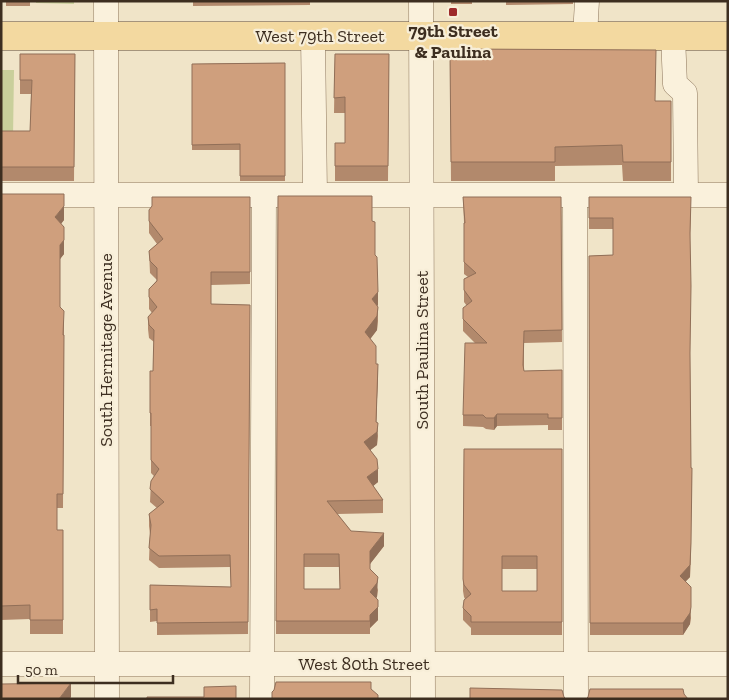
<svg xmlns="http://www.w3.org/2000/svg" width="729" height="700" viewBox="0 0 729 700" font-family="'Zilla Slab',serif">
<rect width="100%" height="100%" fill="#f0e4c8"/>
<path fill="#c9cf9b" d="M36,1h38v3l-38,-1z
M1,70h13l-1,68h-12z"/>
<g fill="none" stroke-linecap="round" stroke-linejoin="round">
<g stroke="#8d765c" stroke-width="25">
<path id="minor" d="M106,1l1,698
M421,1l2,698
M313,36l2,159
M585,36l2,-35
M673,36l2,48 10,9 1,102
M1,195h727
M575,195l1,504
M1,664h727
M262,699l2,-504"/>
</g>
<g stroke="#5b4430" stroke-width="29">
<path id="major" d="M1,36h727"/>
</g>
<use href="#minor" stroke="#faf1dc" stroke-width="24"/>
<use href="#major" stroke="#f3d9a0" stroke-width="28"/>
</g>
<path fill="#b2896c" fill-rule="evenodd" d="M6,1h24v5h-24z
M193,1h117v4l-117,1z
M451,1h21v3h-21z
M506,1h67v3l-67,1z
M75,54l-1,127h-73v-50h29l1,-37h-11v-14z
M335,54h54l-1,127h-53v-38h10v-30h-11z
M450,54l206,47h15v80h-48l-1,-16 -67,1v15h-104z
M285,63v118h-45v-31h-48v-86z
M1,194l63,26 -3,4 3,30 -4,5v48l4,18 -1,183h-6v22h6v104h-33v-15l-29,1z
M278,196l94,25 3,34 3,66 -1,9 -7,9 6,25 2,13 -2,45 2,14 -1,9 -7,5 8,32 -5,4 10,14v13l-46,1 14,17 33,15 -14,18v5l8,21 -1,7 -1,1 2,22 -8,8v6h-94zM304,567h35l1,22h-36z
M250,197v87l-39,1v19l39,1 -2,329 -91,1v-14l-7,1v-37l81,2 -1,-20 -71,1 -10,-8 1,-26 -1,-8v-12l8,-6 -7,-6 1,-21 3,-5 -3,-3v-47h-1v-55h3l1,-29 -5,-4 -1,-9v-12l4,-4 -3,-4v-20l8,-9 -7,-7 -1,-22 8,-7 -8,-11v-23z
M463,197h98l1,145 -38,1v28l38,-1v60h-14v-5l-51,1 -3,4 -8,-1 -3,-2 -20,-1v-11l12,-72 -12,-12v-23l4,-2 -3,-4v-23l4,-2 -4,-3v-51z
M589,197l102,12 -1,31v122l1,193 -1,22 -4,4 5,37 -1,6 -7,11h-93l-1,-379 24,-1v-26h-24z
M464,449h98v186h-91v-7l-8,-8v-12l2,-9 -1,-2 -1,-6zM502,569h35v22h-35z"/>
<path fill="#916f58" d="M64,206v14l-9,11v-14z
M64,240v14l-4,5v-14z
M378,292v13l-6,7v-13z
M378,307l-1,23 -12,16v-14z
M378,364l-2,69 2,-10 -1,22 -13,10v-13z
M497,414v12l-3,4v-12z
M692,468l-2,109 -10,10v-11z
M378,469v13l-11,9v-14z
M384,533v13l-14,18v-13z
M378,577l-1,20 -7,8v-13z
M378,600v20l-8,8v-13z
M691,607l-1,17 -7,11v-12z
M71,683v14l-1,2h-11z"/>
<path fill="#cf9f7d" stroke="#916f58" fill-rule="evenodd" d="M457,49l199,1 -1,51h16v61h-48l-1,-17 -67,2v15h-104l-1,-108z
M20,54h55l-1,113h-73v-36h29l2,-51h-12z
M335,54h54l-1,112h-53v-23h10v-46l-11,1z
M285,63v113h-45v-32l-48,1v-81z
M1,194h63v12l-9,11 9,10v13l-4,5v62l4,4 -1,24h1l-1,159h-6v36h6v90h-33v-15l-29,1z
M278,196h94v25l3,1v33l2,2 1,35 -6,7 6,8 -1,9 -12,16 11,14v18h2l-2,58 2,1 -1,9 -13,10 13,17 1,10 -11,8 16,23 -56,1 24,30 33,2 -14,18v18l8,8 -1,6 -7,9 8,8v7l-8,8v6h-94zM304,554h35l1,35h-36z
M152,197h98v75h-39v32l39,1 -2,317 -91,1v-14l-7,1v-25l81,2 -1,-32 -71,1 -10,-8 2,-23 -2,-11 15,-12 -14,-13 1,-8 8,-12 -8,-9v-47h-1v-42h3l1,-41 -5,-5 -1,-8 9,-10 -8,-10v-8l8,-8v-13l-7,-7 -1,-10 14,-12 -14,-18v-11l3,-4z
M463,197h98l1,133 -38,1 -1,34 1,6 38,-1v48h-14v-4h-51l-3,4h-8l-3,-3h-20l2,-72h22l-24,-24v-11l9,-7 -8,-11v-11l12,-6 -12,-11v-39h1z
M589,197h102l-1,36 1,53 -1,67 1,115h1l-1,75 -1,22 -10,11 11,11v20l-1,6 -7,10h-93l-1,-367 24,-1v-37h-24z
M464,449h98v173h-91v-6l-8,-8 1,-8 7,-6 -7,-9 -1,-6zM502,556h35v35h-35z
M276,682h95v7l7,6v4h-106v-7l2,-2z
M71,683l-12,16h-58v-15z
M236,686v13h-89v-2h57v-10z
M470,688l92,2 2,7 2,2h-96z
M590,689h93l1,5 4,5h-102l2,-2z"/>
<rect fill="#9e2a2b" stroke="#f7eed8" stroke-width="2" x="448" y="7" width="10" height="10" rx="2.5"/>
<g text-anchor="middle" stroke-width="4.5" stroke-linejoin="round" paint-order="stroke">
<g font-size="18" font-weight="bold" fill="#3d2e20" stroke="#f7eed8">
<text x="453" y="37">79th Street<tspan x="453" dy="21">&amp; Paulina</tspan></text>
</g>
<g font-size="18" fill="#3d2e20" stroke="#f7eed8">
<text x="320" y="42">West 79th Street</text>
<text transform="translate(106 350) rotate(-90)" y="6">South Hermitage Avenue</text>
<text transform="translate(422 350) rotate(-90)" y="6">South Paulina Street</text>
<text x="364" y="670">West 80th Street</text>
</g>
</g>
<rect width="729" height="700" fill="none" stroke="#3d2e20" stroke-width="5"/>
<path d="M18 675v8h155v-8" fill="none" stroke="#3d2e20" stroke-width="2.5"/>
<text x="25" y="675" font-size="15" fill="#3d2e20" stroke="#f7eed8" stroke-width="4" paint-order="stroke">50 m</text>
</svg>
